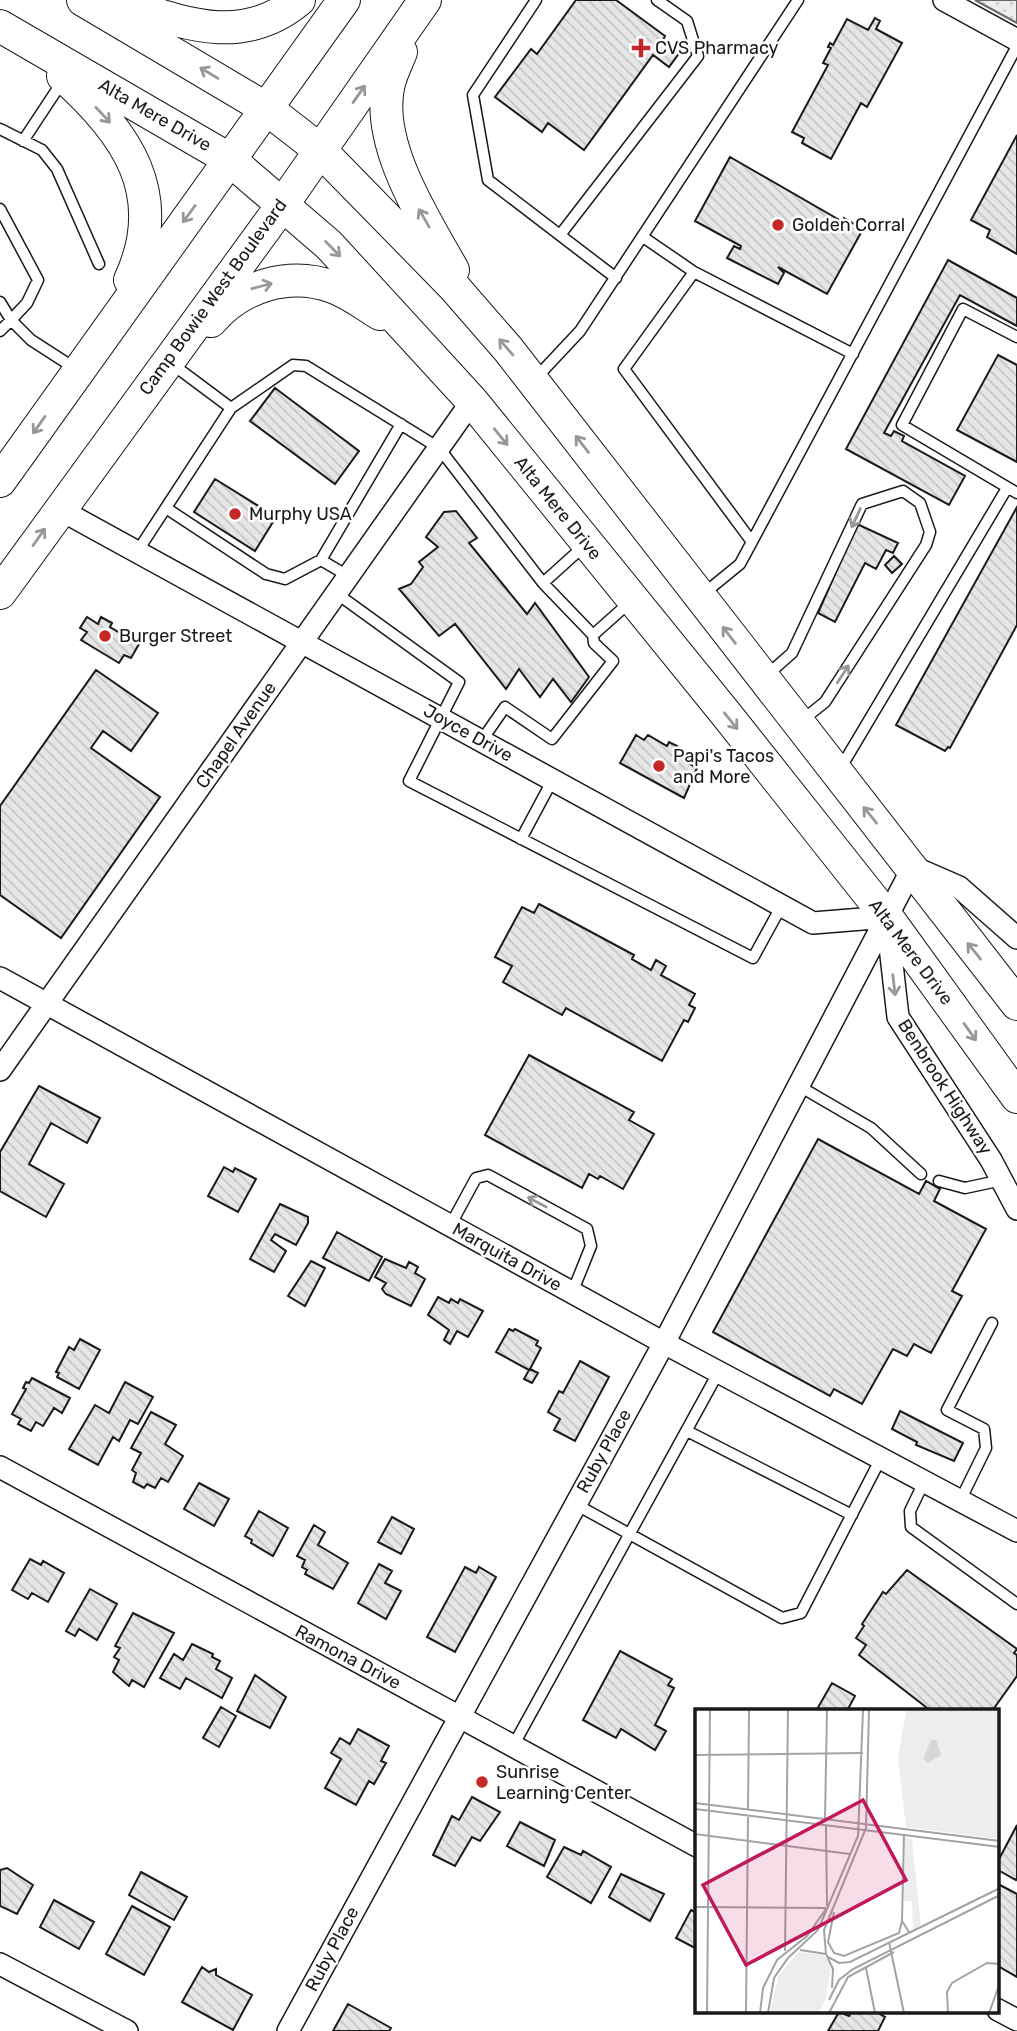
<svg xmlns="http://www.w3.org/2000/svg" width="1017" height="2031" viewBox="0 0 1017 2031" font-family="Rubik,sans-serif">
<defs>
<pattern id="grass-dots" width="8" height="8" patternUnits="userSpaceOnUse" patternTransform="scale(1.75)"><rect width="8" height="8" fill="#ededed"/><path d="M2 2h.1M6 6h.1" fill="none" stroke="#cbcbcb" stroke-width="1.8" stroke-linecap="round"/></pattern>
<pattern id="building-back-hatch" width="6" height="6" patternUnits="userSpaceOnUse" patternTransform="scale(1.75)"><rect width="6" height="6" fill="#e6e6e6"/><path d="M-1 5l2 2M0 0l6 6M5-1l2 2" fill="none" stroke="#c5c5c5"/></pattern>
</defs>
<rect width="100%" height="100%" fill="#fff"/>
<path fill="url(#grass-dots)" stroke="#6a6a6a" stroke-width="2" d="M975,0h42v23z"/>
<path fill="url(#building-back-hatch)" stroke="#1a1a1a" stroke-width="2" d="M576,0h40l49,36 -2,4 17,12 -11,15 -16,-12 -69,95 -36,-27 -6,9 -47,-35 36,-48 6,5z
M875,18l5,3 -4,8 26,14 -35,64 -6,-4 -30,56 -29,-16 2,-5 -12,-6 36,-67 -5,-2 8,-15 -3,-1 2,-4 3,2 14,-26 21,11z
M1017,135v119l-30,-17 3,-7 -19,-10z
M730,157l113,65 1,-4 19,11 -36,65 -49,-27 6,6 -6,11 -51,-26 7,-12 6,3 1,-3 -46,-25z
M948,260l69,38v28l-57,-31 -76,138 7,3 3,-5 10,5 -2,5 63,35 -16,29 -103,-56z
M998,355l19,10v97l-60,-32z
M275,388l84,63 -24,33 -85,-63z
M215,479l61,38 -21,34 -61,-39z
M1017,507v118l-67,123 -2,-1 -3,4 -49,-26z
M456,511l21,27 -8,5 58,71 8,-11 54,74 -18,25 -18,-23 -13,18 -21,-28 -13,20 -51,-65 -16,12 -40,-47 12,-5 12,-17 -4,-5 19,-15 -12,-10 18,-25z
M857,524l41,19 -5,10 -7,-3 -10,19 -11,-6 -30,59 -17,-9z
M894,556l8,8 -10,9 -7,-8z
M87,617l11,7 3,-7 11,6 -2,4 29,17 -8,14 -7,-3 -5,8 -38,-23 6,-8 -7,-4z
M96,670l62,43 -27,38 -28,-20 -12,17 69,49 -99,141 -61,-43v-89z
M636,735l8,5 4,-5 19,11 2,-4 8,4 -3,5 16,9 -2,3 9,5 -13,30 -64,-35z
M539,904l95,51 -2,4 19,11 5,-10 10,6 -5,9 34,19 -6,11 6,3 -7,14 -4,-2 -22,41 -96,-53 -4,7 -59,-33 9,-16 -17,-9 27,-50 12,6z
M529,1055l105,57 -5,8 25,14 -31,55 -23,-13 -2,3 -9,-5 -7,14 -97,-53z
M39,1086l61,32 -13,25 -36,-20 -22,41 35,20 -18,33 -46,-26v-39z
M818,1139l101,55 7,-13 14,8 -6,12 52,28 -34,62 10,5 -31,57 -17,-9 -7,12 -14,-7 -31,55 -28,-15 -4,7 -117,-64z
M224,1167l9,5 2,-4 21,11 -18,33 -30,-16z
M280,1204l28,13v6l-12,22 -21,-11 -4,6 15,11 -12,21 -24,-13z
M337,1232l45,25 -13,24 -46,-23z
M385,1259l21,9 3,-6 9,5 -3,6 10,6 -14,27 -25,-12 -4,-5 4,-6 -11,-6z
M311,1261l14,7 -20,38 -17,-10z
M438,1297l11,6 2,-4 7,4 2,-4 23,12 -15,26 -11,-6 -7,13 -6,-4 5,-10 -21,-15z
M509,1329l4,2 2,-2 23,12 -2,4 5,3 -11,21 8,4 -6,10 -8,-4 5,-9 -33,-18z
M80,1339l20,11 -21,39 -22,-12 2,-4 -3,-1 13,-25 5,3z
M580,1361l29,16 -34,64 -21,-11 6,-11 -12,-7 11,-21 4,2z
M32,1378l38,20 -8,15 -8,-5 -11,18 -7,-4 -5,9 -13,-7 3,-5 -9,-5 14,-25 -3,-1 3,-6 3,1z
M125,1382l28,15 -15,27 -8,-4 -11,21 -6,-4 -15,28 -29,-16 26,-44 14,8z
M900,1411l63,32 -9,18 -38,-16 1,-3 -25,-13z
M151,1412l25,13 -11,19 18,12 -15,26 -7,-4 -6,10 -8,-4 -3,4 -11,-6 3,-9 -4,-3 9,-17 -10,-5z
M199,1483l30,16 -15,27 -30,-17z
M259,1511l29,17 -15,28 -22,-13 1,-3 -7,-4z
M392,1517l22,12 -13,25 -23,-12z
M314,1525l11,7 -7,13 30,18 -15,26 -28,-15 2,-4 -5,-3 3,-7 -8,-4z
M30,1559l11,6 2,-4 21,12 -16,29 -16,-9 -4,6 -16,-9z
M379,1564l13,7 -7,12 16,8 -15,28 -28,-16z
M465,1567l11,6 3,-6 17,10 -41,75 -28,-15z
M907,1570l110,79 -3,4 3,2v21l-25,35h-61l-72,-56 7,-10 -10,-7 8,-12 -2,-2 21,-32 3,2z
M90,1589l27,15 -20,36 -18,-11 -4,7 -9,-5z
M133,1613l41,20 -30,54 -12,-7 -3,6 -16,-14 6,-12 -5,-3 6,-9 -5,-2z
M192,1644l21,10 -1,3 8,4 -4,8 16,9 -10,20 -36,-20 -6,11 -20,-11 14,-24 9,6z
M620,1651l52,28 -4,6 6,3 -19,37 11,6 -11,19 -34,-21 -5,9 -33,-18z
M255,1675l31,22 -16,31 -33,-17z
M832,1683l23,13 -8,15h-31z
M221,1707l15,9 -17,31 -16,-9z
M358,1729l31,17 -8,15 5,2 -12,21 -5,-3 -13,24 -31,-17 16,-29 -10,-6 9,-15 10,6z
M472,1797l28,15 -20,29 -8,-4 -17,29 -22,-11 19,-39 7,4z
M520,1822l35,18 -11,26 -37,-20z
M1017,1825v53l-1,2 -18,-10v-9z
M564,1847l17,8 2,-4 28,16 -20,36 -44,-26z
M7,1868l26,17 -16,29 -17,-8v-36z
M141,1872l46,25 -13,23 -45,-25z
M621,1874l43,20 -14,27 -41,-24z
M998,1884l19,10v83l-19,-11z
M54,1900l40,22 -15,27 -39,-22z
M132,1906l38,21 -26,48 -38,-21z
M691,1910l6,3v36l-21,-11z
M202,1967l7,5 7,-3v6l36,20 -19,35 -51,-28z
M348,2004l43,24 -2,3h-56z
M839,2012l10,4 2,-4h25l9,5 -7,14h-50z"/>
<g fill="none" stroke-linecap="round" stroke-linejoin="round">
<g stroke="#1a1a1a" stroke-width="13">
<path id="lane" d="M536,0l-63,95 15,85 128,98
M0,129l42,21 15,19 42,95
M23,141l41,-62
M0,209l38,71 -11,23 -16,17 20,20 45,29
M560,235l138,-179 -11,-35 -30,-21
M643,237l51,35
M0,302l11,18 -11,11
M1017,337l-54,-28 -61,116 115,68
M172,364l59,44 62,-43 13,1 133,82 104,135 41,-37
M535,379l45,-48 218,-331
M166,508l100,66 19,5 36,-19 27,16
M752,542l-128,-173 70,-97 159,82
M137,552l94,-144
M321,560l80,-136
M543,583l50,52
M336,593l123,89 -50,99 344,177 29,-53
M702,595l38,-31 277,-518
M766,676l26,-23 70,-149 41,-13 17,12 10,29 -4,13 -101,157 -25,20
M482,740l23,-33 47,32 61,-78 -19,-18 -1,-8 37,-33
M840,769l167,-281
M521,839l31,-58
M799,1086l72,42 50,46
M939,1181l26,7 37,-8
M450,1226l26,-48 12,-3 99,54 4,17 -19,47
M687,1431l165,84
M923,1484l-13,27 1,16 106,77
M959,1503l27,-55 -2,-19 -37,-19 45,-87
M575,1504l207,114 19,-5 79,-153
M513,1746l205,-373"/>
</g>
<g stroke="#1a1a1a" stroke-width="24">
<path id="street" d="M944,0l73,40
M59,509l754,414 74,-6
M887,920l11,97 93,143 26,49
M0,978l664,365 353,188
M0,1070l472,-669
M0,1467l697,379
M0,1964l127,67
M998,2010l19,10
M288,2031l376,-688 249,-476 46,20 58,51"/>
</g>
<g stroke="#1a1a1a" stroke-width="34">
<path id="primary" d="M83,0l184,109 53,41 134,137 54,62 509,655
M112,0c65,20 127,50 187,0
M0,26l229,133 100,86 143,156 254,313 161,203 130,180
M401,52c-4,10 -9,20 -12,31 -15,60 36,137 64,187
M63,76c63,56 107,118 67,204
M211,321c30,-35 78,-50 122,-34 17,6 32,18 47,27
M0,481l344,-481
M0,593l283,-389 142,-204"/>
</g>
<use href="#lane" stroke="#fff" stroke-width="10"/>
<use href="#street" stroke="#fff" stroke-width="21"/>
<use href="#primary" stroke="#fff" stroke-width="32"/>
</g>
<defs><path id="oneway-shaft" d="M-6 0H5M1.5-3L5.5 0L1.5 3" fill="none" stroke-width="1.6" stroke-linecap="round" stroke-linejoin="round" transform="scale(1.75)"/></defs>
<g stroke="#989898">
<use href="#oneway-shaft" transform="translate(209 73) rotate(-149)"/>
<use href="#oneway-shaft" transform="translate(359 94) rotate(-55)"/>
<use href="#oneway-shaft" transform="translate(103 115) rotate(47)"/>
<use href="#oneway-shaft" transform="translate(189 214) rotate(126)"/>
<use href="#oneway-shaft" transform="translate(424 218) rotate(-120)"/>
<use href="#oneway-shaft" transform="translate(333 249) rotate(45)"/>
<use href="#oneway-shaft" transform="translate(262 286) rotate(-15)"/>
<use href="#oneway-shaft" transform="translate(506 347) rotate(-131)"/>
<use href="#oneway-shaft" transform="translate(39 425) rotate(125)"/>
<use href="#oneway-shaft" transform="translate(501 437) rotate(51)"/>
<use href="#oneway-shaft" transform="translate(582 444) rotate(-128)"/>
<use href="#oneway-shaft" transform="translate(856 518) rotate(115)"/>
<use href="#oneway-shaft" transform="translate(39 537) rotate(-55)"/>
<use href="#oneway-shaft" transform="translate(729 635) rotate(-128)"/>
<use href="#oneway-shaft" transform="translate(843 674) rotate(-57)"/>
<use href="#oneway-shaft" transform="translate(731 721) rotate(51)"/>
<use href="#oneway-shaft" transform="translate(870 815) rotate(-129)"/>
<use href="#oneway-shaft" transform="translate(974 951) rotate(-129)"/>
<use href="#oneway-shaft" transform="translate(894 985) rotate(83)"/>
<use href="#oneway-shaft" transform="translate(970 1032) rotate(55)"/>
<use href="#oneway-shaft" transform="translate(537 1202) rotate(-152)"/>
</g>
<g fill="#c62828" stroke="#fff" stroke-width="2.5">
<path d="M637.5 37.5h7v7h7v7h-7v7h-7v-7h-7v-7h7z"/>
<circle cx="778" cy="225" r="7"/>
<circle cx="235" cy="514" r="7"/>
<circle cx="105" cy="636" r="7"/>
<circle cx="659" cy="766" r="7"/>
<circle cx="482" cy="1782" r="7"/>
</g>
<g text-anchor="middle" stroke-width="5" stroke-linejoin="round" paint-order="stroke">
<g font-size="18" fill="#1a1a1a" stroke="#fff" text-anchor="start">
<text x="655" y="54">CVS Pharmacy</text>
<text x="792" y="231">Golden Corral</text>
<text x="249" y="520">Murphy USA</text>
<text x="119" y="642">Burger Street</text>
<text x="673" y="762">Papi's Tacos<tspan x="673" dy="21">and More</tspan></text>
<text x="496" y="1778">Sunrise<tspan x="496" dy="21">Learning Center</tspan></text>
</g>
<g font-size="18" fill="#1a1a1a" stroke="#fff">
<text transform="translate(155 115) rotate(30)" y="6">Alta Mere Drive</text>
<text transform="translate(213 297) rotate(-54)" y="6">Camp Bowie West Boulevard</text>
<text transform="translate(558 508) rotate(51)" y="6">Alta Mere Drive</text>
<text transform="translate(468 733) rotate(29)" y="6">Joyce Drive</text>
<text transform="translate(236 735) rotate(-55)" y="6">Chapel Avenue</text>
<text transform="translate(911 952) rotate(53)" y="6">Alta Mere Drive</text>
<text transform="translate(945 1087) rotate(57)" y="6">Benbrook Highway</text>
<text transform="translate(507 1257) rotate(29)" y="6">Marquita Drive</text>
<text transform="translate(604 1451) rotate(-61)" y="6">Ruby Place</text>
<text transform="translate(348 1657) rotate(28)" y="6">Ramona Drive</text>
<text transform="translate(332 1949) rotate(-62)" y="6">Ruby Place</text>
</g>
</g>
<g transform="translate(695 1709)">
<rect width="304" height="304" fill="#fff"/>
<path d="M210,129l7,1 9,86 -8,5 -1,-29h-8zM103,243l26,3 7,11 -5,32 -7,15h-49l8,-36z" fill="#ededed"/>
<path d="M211,1h93v129l-93,-12 -8,-69z" fill="#ededed"/>
<path d="M236,31h5l5,15 -13,8 -5,-4z" fill="#d7d7d7"/>
<path fill="none" stroke="#a3a3a3" stroke-width="2" d="M0,46l168,-2M0,94l305,38M0,100l305,38M53,100l1,-99M130,110l2,-109M131,117l1,80M0,125l155,20M209,126l-2,86 7,11M0,198l131,1M139,203l-6,30 6,11 10,3 55,-23 3,-12M194,233l15,71M105,241l26,4 7,15 -1,19M90,242l3,-241M131,245l-2,-24 42,-102 3,-118M133,248l11,6 11,-1 150,-74M171,259l9,45M134,291l10,-20 14,-11 147,-74M12,304l3,-303M51,304l2,-196M65,304l3,-25 14,-28 30,-24 19,-27M73,304l6,-35 14,-20 30,-28 40,-94 5,-126M134,304l19,-36 46,-25M253,304l-1,-21 5,-9 35,-20 13,1M294,304l11,-30"/>
<path fill="#c2185b" fill-opacity="0.15" stroke="#c2185b" stroke-width="3.5" d="M168,91l43,80 -160,85 -43,-80z"/>
<rect width="304" height="304" fill="none" stroke="#1a1a1a" stroke-width="3.5"/>
</g>
</svg>
